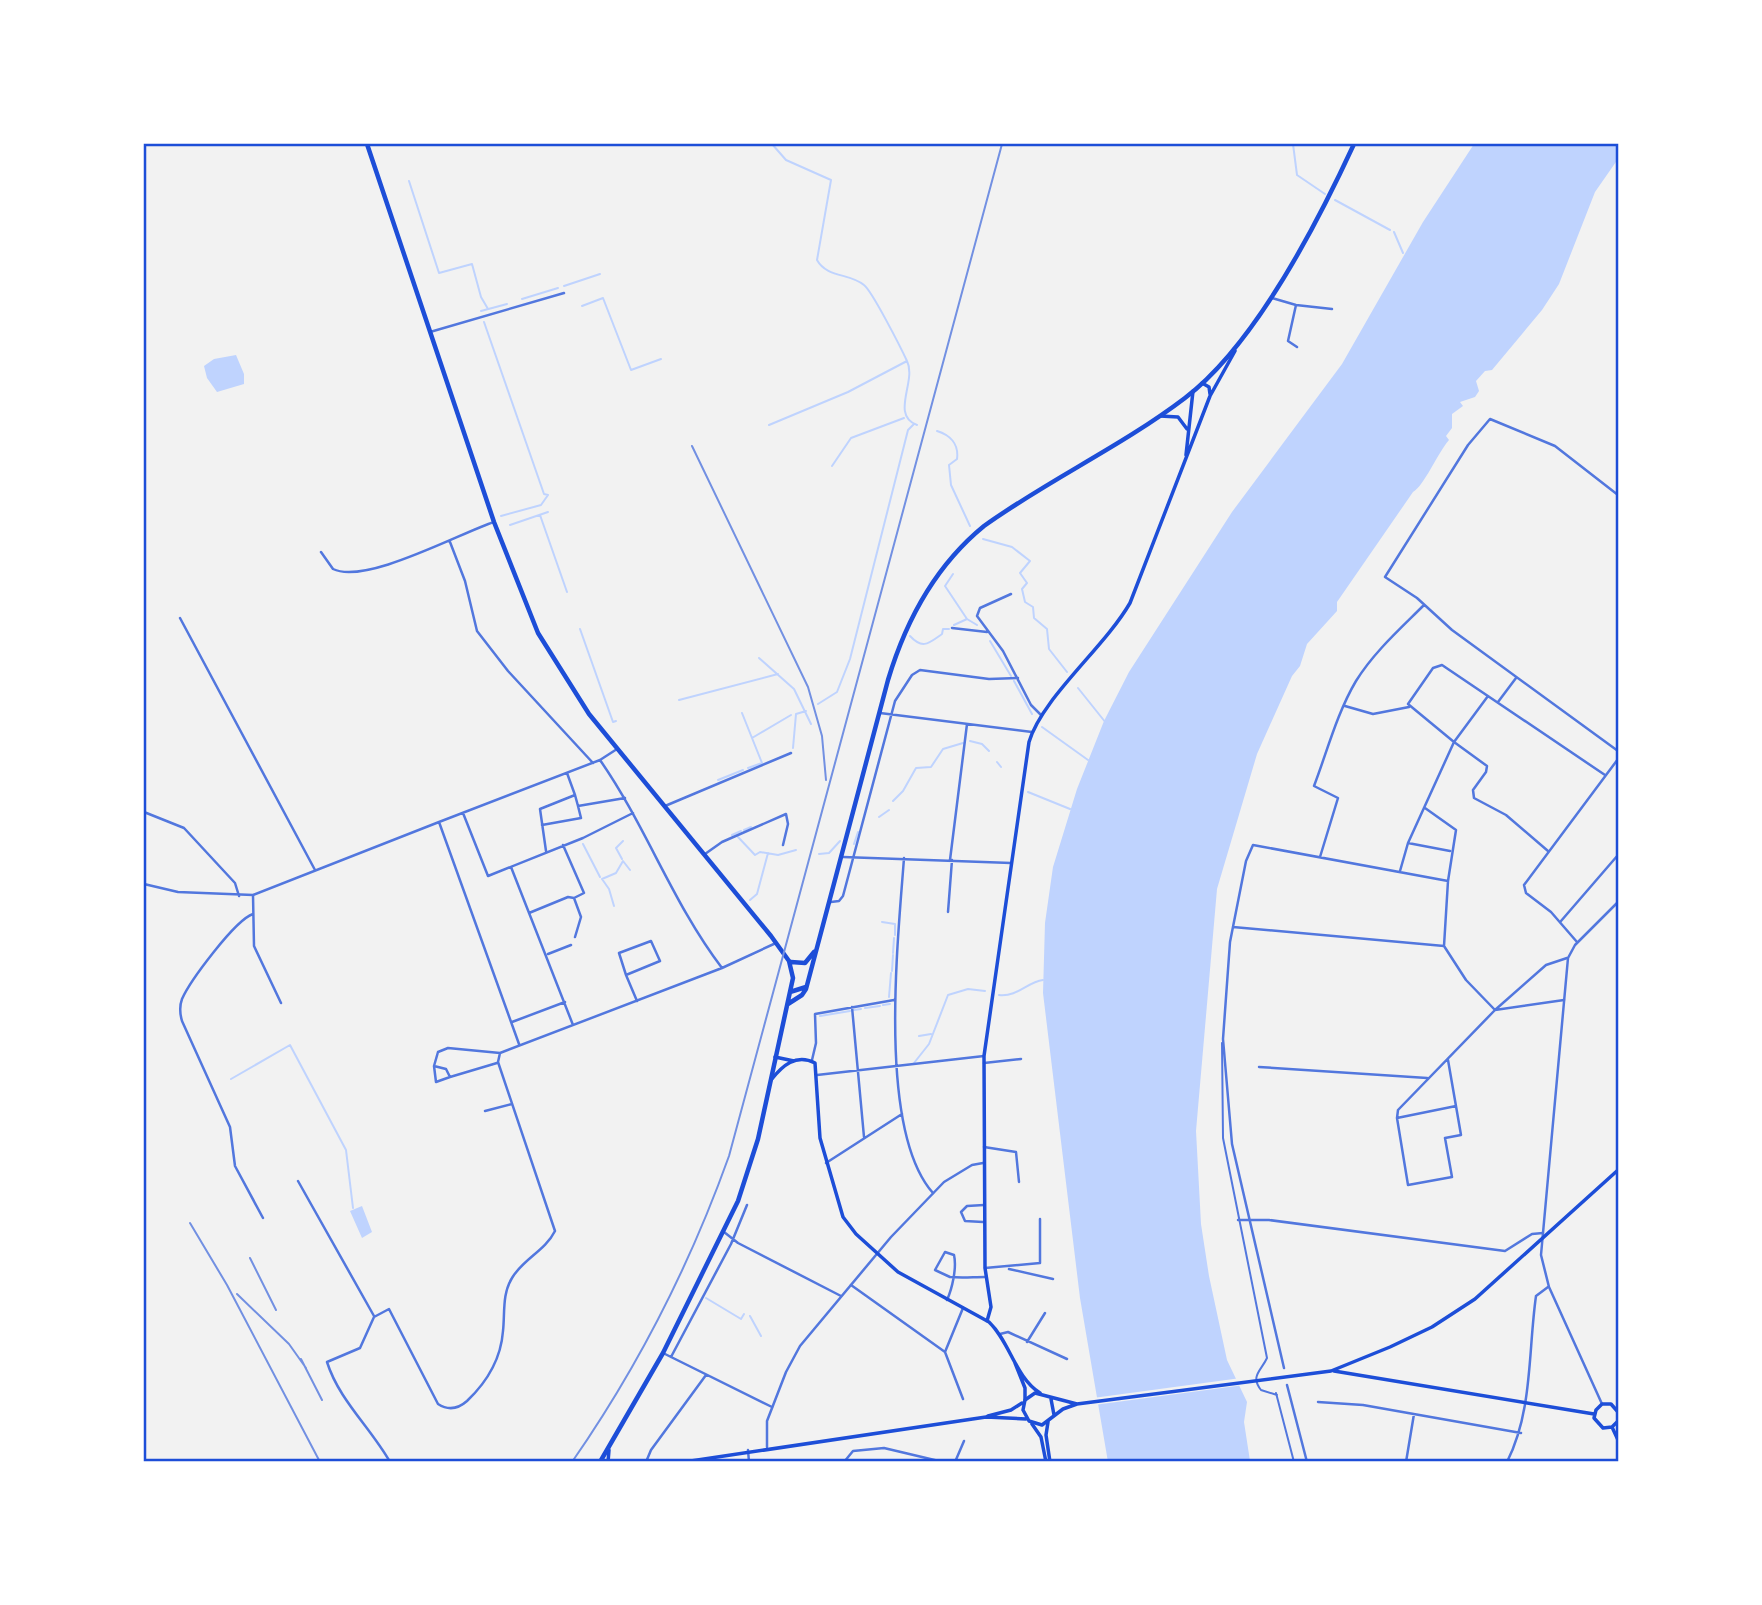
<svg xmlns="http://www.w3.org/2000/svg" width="1762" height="1605" viewBox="0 0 1762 1605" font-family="'PT Sans',sans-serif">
<rect width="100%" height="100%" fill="#f2f2f2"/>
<path fill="#bfd3fe" d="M1474,144h144v15l-23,33 -36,92 -17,26 -50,60 -7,1 -9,10 3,10 -4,6 -15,5 3,4 -11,8v14l-6,8 3,4c-12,14 -25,46 -36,52l-76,110v9l-30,33 -7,22 -8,10 -35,78 -40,135 -21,242 5,93 8,52 18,84 20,42 -3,20 6,39 -142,1 -28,-164 -37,-305 2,-70 8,-56 24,-78 27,-68 25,-49 103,-160 110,-148 81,-142z
M236,355l8,19v10l-27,8 -10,-14 -3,-12 10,-7z
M362,1206l10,26 -10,6 -12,-27z"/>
<path fill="#f2f2f2" d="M1241,1378l3,7 -150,20 -1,-7z"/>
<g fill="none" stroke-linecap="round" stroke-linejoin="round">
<path stroke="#bfd3fe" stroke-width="2" d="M772,144l14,16 45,20 -14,80c10,18 33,13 47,25 8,6 37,63 43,76 10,20 -17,54 10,64
M1293,144l4,31 28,19
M409,181l30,92 33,-9 9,33 7,12
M1335,200l55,30
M1394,232l9,21
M564,286l36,-12
M522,299l36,-11
M582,306l21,-8 28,72 30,-11
M481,311l26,-7
M484,322l60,172 4,1 -7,10 -40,11
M769,425l79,-33 59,-31
M937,431c13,4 22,13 20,28l-8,6 2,20 19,41
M832,466l19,-28 53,-20
M540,515l27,77
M510,525l38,-13
M983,539l29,8 18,14 -10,12 7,10 -5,6 3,13 8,5 1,11 13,11 2,20 18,23
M953,574l-8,12 22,33
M954,625l13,-6 10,6
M580,629l33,93 3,-1
M910,636c13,14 19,7 32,-2l1,-5h6
M990,641l21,35
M759,658l35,31 17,35
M1014,681l18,33
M1078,688l28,35
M679,700l99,-26
M818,704l19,-12 13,-33 58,-229 6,-6
M742,713l10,25
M1042,727l46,33
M970,741l12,3 7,7
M793,748l3,-34 10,-3
M997,762l4,5
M748,768l14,-5 -10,-25 39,-23
M718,780l25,-10
M1028,792l42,17
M893,801l10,-10 13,-23 15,-1 12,-18 20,-6
M879,817l10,-7
M744,830l7,-3
M732,835l9,-4
M738,837l17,18 5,-3 18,3 18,-5
M583,844l17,33
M854,844l4,-12
M819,854l10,-1 11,-12
M622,859l-6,-11 7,-7
M750,900l7,-6 11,-41
M614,906l-5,-17 -7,-10 14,-6 7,-12 7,9
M882,922l13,2v11
M893,953l1,-15
M892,971l1,-16
M999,995c19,2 28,-13 44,-15
M889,997l2,-24
M883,1005l7,-1
M865,1008l15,-2
M854,1010l7,-1
M820,1016l30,-5
M919,1036l12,-2
M914,1063l15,-19 19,-49 20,-6 17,2
M231,1079l59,-34 56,105 7,58
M706,1298l35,21 3,-5
M750,1316l11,20"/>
<path stroke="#5277de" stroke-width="2" d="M1222,1043l1,95 44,220c-6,13 -17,18 -6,32l16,5
M1276,1393l18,69"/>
<path stroke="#5277de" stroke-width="2.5" d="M1272,298l24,7 36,4
M1296,305l-8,36 9,6
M430,332l134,-39
M1618,495l-63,-49 -65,-27 -22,26 -83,132 32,21 35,32 166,121
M450,542l15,39 12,50 31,40 85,92
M321,552l12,17c33,16 127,-36 161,-47
M1011,594l-31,14 -3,8 26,35 28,54 10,10
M180,618l135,252
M952,628l35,4
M1488,696l-34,46 -46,-38 25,-36 9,-3 163,110
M1498,702l18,-24
M1345,706l28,8 36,-7
M880,713l152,19
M600,760c46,66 73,144 122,208
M575,795l3,11 47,-8
M665,806l126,-53
M1425,808l31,22 -8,51
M144,812l40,16 51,55 4,13
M463,813l25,63 95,-38 50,-25
M542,825l39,-7 -3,-12
M1408,843l42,8
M563,845l21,48 -10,5 7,19 -6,20
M546,851l-6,-42 35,-14 -8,-22
M705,854l17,-12 64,-28 2,10 -5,21
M843,857l168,6
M1320,857l18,-59 -24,-12c13,-34 23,-73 42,-105 18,-29 44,-52 68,-76
M904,858c-6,82 -27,272 29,335
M950,860l17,-136
M511,867l62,158
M1400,871l8,-28 46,-101 33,24 -1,6 -13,18 1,8 32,17 42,36
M144,884l34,8 75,3 186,-73
M253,895l1,51 27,57
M831,902l8,-1 4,-5 52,-195 17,-26 8,-5 69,9 29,-1
M948,912l4,-52
M529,913l39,-16 6,1
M253,914c-18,6 -63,67 -71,85 -3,8 -2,15 0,22l48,106 5,39 28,52
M1561,921l57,-66
M1233,927l211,19
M651,941l9,20 -34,14 -7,-22z
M1577,942l-26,-30 -25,-19 -2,-8 94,-126
M548,954l23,-9
M626,975l11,26
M852,1007l12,130
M512,1022l53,-20
M519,1044l-80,-222 161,-62 17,-11
M812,1060l4,-17 -1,-29 79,-14
M1448,1060l13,75 -16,3 7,39 -44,8 -11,-67 1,-8 97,-100 51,-45 21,-7
M497,1063l-47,14 -4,-8 -12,-3 4,-14 10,-4 52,5
M984,1063l37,-4
M434,1066l2,16 14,-5
M1259,1067l168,11
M817,1075l167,-19
M485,1111l27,-7
M1397,1118l59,-12
M984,1147l32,5 3,30
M826,1163l76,-49
M298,1181l76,135
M1238,1220h31l236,31 27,-17 11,-1
M983,1222l-18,-1 -4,-9 6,-6 17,-1
M724,1232l14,11 103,53
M985,1268l55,-5v-44
M1009,1269l44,10
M851,1285l94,67
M947,1300c5,-11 10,-32 7,-45l-9,-3 -10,18 15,7c12,1 23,0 35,0
M1000,1334l8,-2 59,27
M1027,1342l18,-29
M663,1353l109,54
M671,1357l60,-113 16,-39
M1284,1368l-52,-224 -9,-105 7,-97 16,-81 7,-16 195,36 -4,65 22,34 29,30 69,-10
M1287,1385l20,77
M963,1399l-18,-47 18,-44
M1318,1402l45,3 158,28
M390,1462c-20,-35 -51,-62 -63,-100l33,-14 14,-31 15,-8 49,95c11,7 20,5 29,-3 20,-19 34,-43 36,-70 2,-18 -1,-37 9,-53 11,-19 33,-27 43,-47l-57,-169 2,-9 222,-85 54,-25
M646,1462l5,-12 55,-75
M844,1462l9,-11 31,-3 59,14
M955,1462l9,-21
M1406,1462l8,-48
M1507,1462c26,-52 21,-110 29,-166l12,-9"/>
<path stroke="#5277de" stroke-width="2.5" d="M1602,1404l-53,-117 -8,-32 27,-297 7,-13 43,-43
M767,1447v-26l19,-49 14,-26 91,-109 53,-55 28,-17 11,-2
M748,1450l1,12"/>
<path stroke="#1d4ed8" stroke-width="3.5" d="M1202,383l7,4 1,7
M1160,416l18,1 9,12
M1186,455l7,-64
M775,1057l19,4
M771,1080c11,-14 25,-27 44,-17l5,75 23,79 13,17 42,38 91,50c21,20 26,55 51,71
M987,1321l4,-14 -6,-39 -1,-212 45,-314c13,-44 75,-94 101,-139l80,-207 25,-45
M1015,1363l10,25v12
M1334,1371l260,43
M1618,1412l-7,-8h-9l-6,6 -2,8 9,10 9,-1 6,-6
M1048,1422l-2,13 4,27
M1032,1424l9,13 5,25
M1612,1427l6,13"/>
<path stroke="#1d4ed8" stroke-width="3.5" d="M1051,1399l3,16
M1077,1404l-42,-11 -10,7 -2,10 6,11 13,4 21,-16 14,-5 254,-33 59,-24 42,-20 43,-28 143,-129
M988,1416l23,-6 11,-7
M608,1462l1,-12
M684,1462l302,-45 40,2"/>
<path stroke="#1d4ed8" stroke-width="4.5" d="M367,144l127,378 44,111 51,81 182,222 18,25 4,17 -35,161 -20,62 -75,152 -63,109
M791,962l14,1 9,-11
M790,992l16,-5
M788,1004l14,-9 4,-6 82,-309c18,-60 47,-114 96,-154 64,-46 138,-80 201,-128 71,-54 132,-174 169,-254"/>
<path stroke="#7290e2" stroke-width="2" d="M692,446l116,241 14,49 4,44
M190,1223l37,62 93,177
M250,1258l26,52
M237,1294l52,50 17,24
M301,1359l21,41
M572,1462c66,-95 118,-197 157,-306l273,-1012"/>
</g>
<rect width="1762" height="1605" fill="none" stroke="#ffffff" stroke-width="290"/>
<rect x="145" y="145" width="1472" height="1315" fill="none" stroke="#1d4ed8" stroke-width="2.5"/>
</svg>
